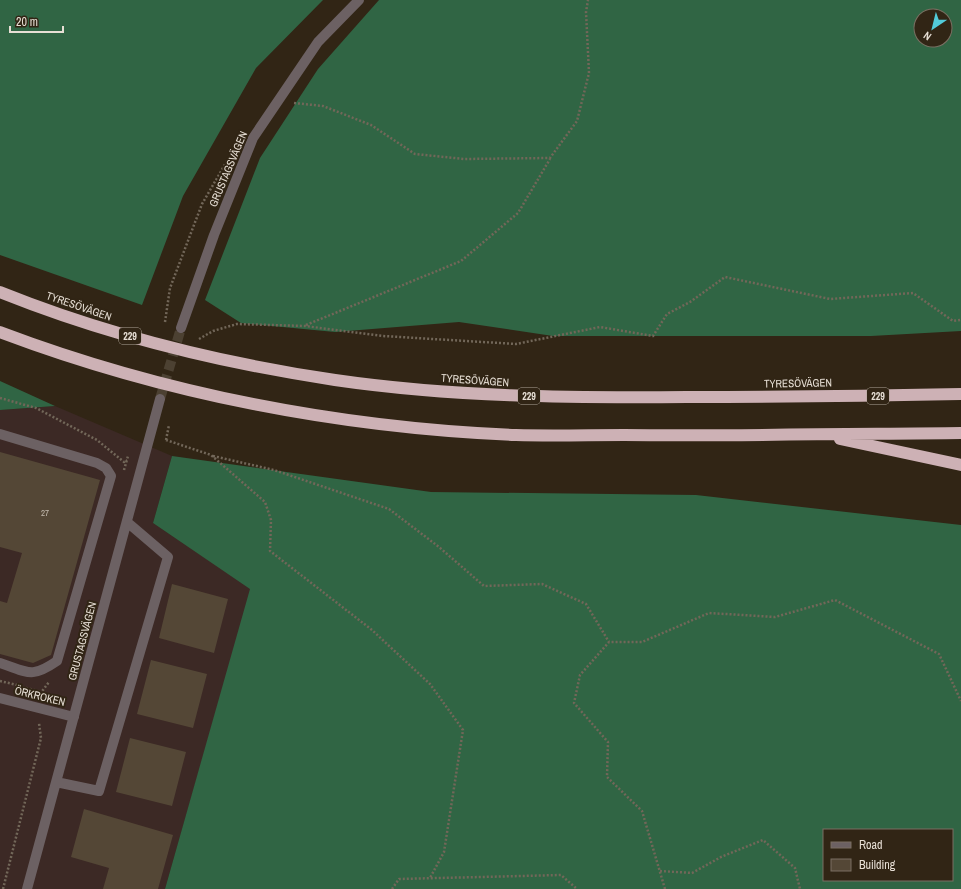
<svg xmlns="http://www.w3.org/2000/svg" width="961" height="889" viewBox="0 0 961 889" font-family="'Archivo Narrow',sans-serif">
<rect width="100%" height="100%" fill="#312515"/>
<path fill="#3c2925" d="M55,406l117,50 -19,67 98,66 -86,300h-165v-479z"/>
<path fill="#306544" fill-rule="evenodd" d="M0,0h323l-67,68 -73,128 -41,109 -142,-50z
M379,0h582v331l-90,5h-318l-94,-14 -124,10 -94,-9 -36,-23 55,-142 58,-89zM921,16h24v24h-24z
M0,381l55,25 -55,4z
M172,456l259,36 265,3 265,30v364h-796l85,-300 -97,-66zM824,830h128v50h-128z"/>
<path fill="#544736" d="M0,452l100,28 -49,175 -18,8 -33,-9v-53l7,2 15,-50 -22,-6z
M172,584l56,15 -14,54 -55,-15z
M151,660l56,14 -14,54 -56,-14z
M130,738l56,14 -14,54 -56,-14z
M84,809l89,26 -15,54h-55l6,-21 -38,-11z"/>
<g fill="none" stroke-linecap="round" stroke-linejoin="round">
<path stroke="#4c4132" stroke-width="10" stroke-dasharray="10 5" stroke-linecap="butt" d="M160,399l21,-71"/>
<path stroke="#726759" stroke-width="2.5" stroke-dasharray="2 2" stroke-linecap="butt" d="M294,103l29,3 48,19 44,29 49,5 86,-1 27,-37 12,-48 -3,-61 2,-12
M165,322l5,-34 32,-84 25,-43
M306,325l155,-64 57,-48 32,-54
M199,339l14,-8 24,-7 68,2 78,10 133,8 84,-17 53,9 14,-22 23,-12 35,-25 105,22 83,-6 40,28 8,-1
M0,398l36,10 61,32 27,22 3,-2
M166,440l3,-15
M166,440l45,15 54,47 6,18 -1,31 102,79 58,54 33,46 -19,122 -14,26
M213,456l61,14 115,39 50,38 45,39 58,-2 44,20 23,38
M124,470l4,-14
M0,681l17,4
M22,687l19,5
M40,694l9,-12
M660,871l32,2 29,-16 42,-17 32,28 5,21
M3,889l38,-151 -2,-15
M392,889l7,-10 162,-4 16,14
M665,889l-23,-78 -35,-34 1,-35 -34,-39 6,-28 29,-33h33l67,-29 66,4 60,-17 104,54 22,47"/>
<path stroke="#6c6163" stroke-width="10" d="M181,328l33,-93 39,-97 65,-96 41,-42
M0,434l97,29 9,5 5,8 -54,185c-26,18 -29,11 -57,2
M0,698l74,19
M56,782l43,9 69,-234 -41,-35
M27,889l133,-490"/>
<path stroke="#cdb1b5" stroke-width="12" d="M0,292c107,43 221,71 335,88 117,17 235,18 352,17 91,0 183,-1 274,-3
M0,332c164,62 341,96 516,103 36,1 72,0 108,0 112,1 225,-1 337,-2
M840,439l121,26"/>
</g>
<g text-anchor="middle" stroke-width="4" stroke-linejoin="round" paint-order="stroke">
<g font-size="9" fill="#c2b9ad">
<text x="45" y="516">27</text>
</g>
<g fill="#312515" stroke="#b0a79b" stroke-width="1">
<rect x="119" y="328" width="22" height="16" rx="3"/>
<rect x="518" y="388" width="22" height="16" rx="3"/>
<rect x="867" y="388" width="22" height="16" rx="3"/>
</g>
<g font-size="10" font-weight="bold" fill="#e7dfd5">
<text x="130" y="340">229</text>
<text x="529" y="400">229</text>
<text x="878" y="400">229</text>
</g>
<g font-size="11" fill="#e7dfd5" stroke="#312515">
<text transform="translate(228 169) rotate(-67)" y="4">GRUSTAGSVÄGEN</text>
<text transform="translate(79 306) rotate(19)" y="4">TYRESÖVÄGEN</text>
<text transform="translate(475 380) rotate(4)" y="4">TYRESÖVÄGEN</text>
<text transform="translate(798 383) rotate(-1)" y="4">TYRESÖVÄGEN</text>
<text transform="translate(82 641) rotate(-75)" y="4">GRUSTAGSVÄGEN</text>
<text transform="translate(40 696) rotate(14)" y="4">ÖRKROKEN</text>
</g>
</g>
<rect x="823" y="829" width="130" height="52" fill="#312515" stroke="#7a6f62"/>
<rect x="831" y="842" width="20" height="6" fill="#6c6163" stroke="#7a6f62"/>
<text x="859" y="849" font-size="12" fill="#e7dfd5">Road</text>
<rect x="831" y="859" width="20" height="12" fill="#544736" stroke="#7a6f62"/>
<text x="859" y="869" font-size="12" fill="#e7dfd5">Building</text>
<g transform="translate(933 28) rotate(215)"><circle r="19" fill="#312515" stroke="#7a6f62"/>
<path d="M0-3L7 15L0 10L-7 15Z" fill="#52cbd9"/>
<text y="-6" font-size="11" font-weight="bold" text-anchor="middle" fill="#e7dfd5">N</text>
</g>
<path d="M10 26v6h53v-6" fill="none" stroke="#e7dfd5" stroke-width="2"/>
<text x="16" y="26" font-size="12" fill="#e7dfd5" stroke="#312515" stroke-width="3" paint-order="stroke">20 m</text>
</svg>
